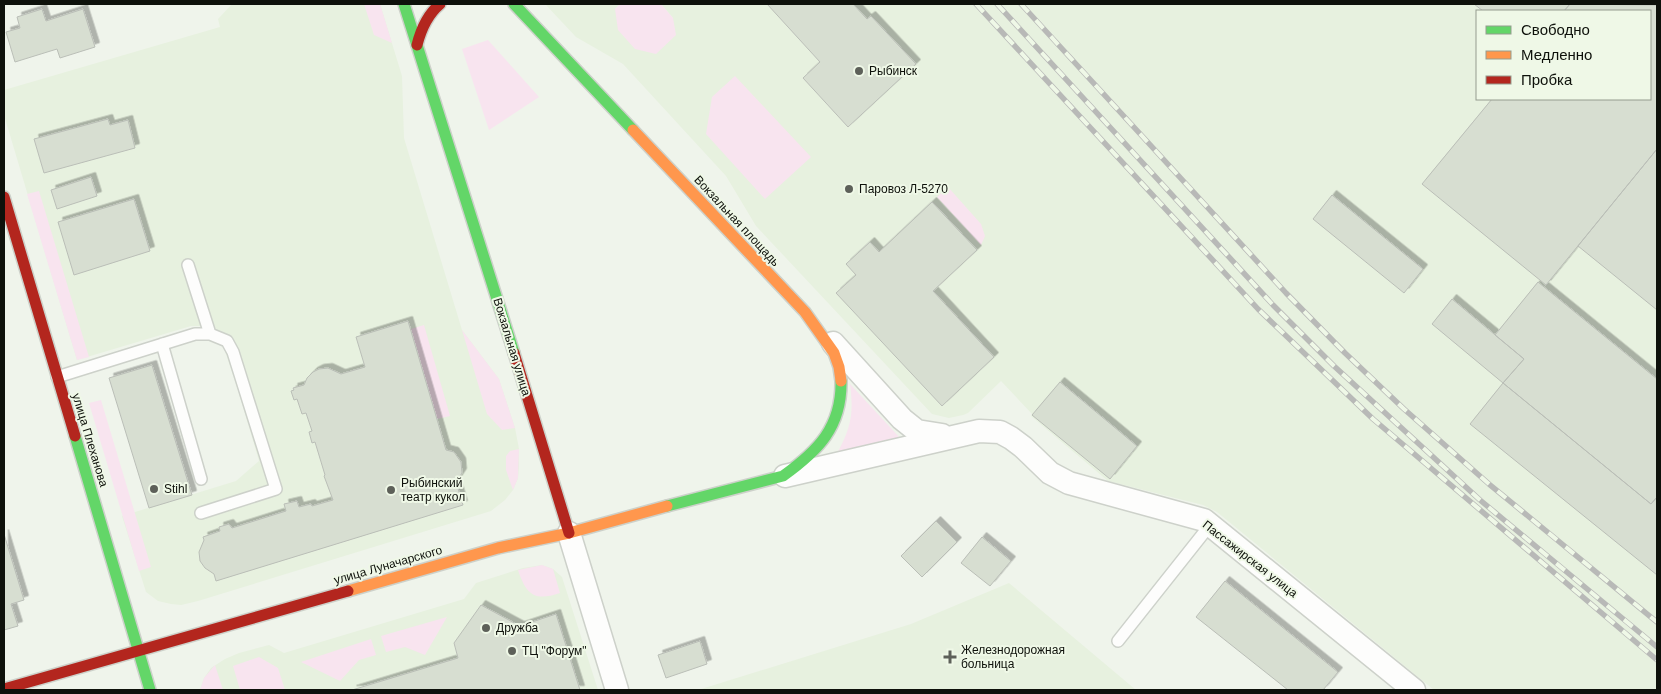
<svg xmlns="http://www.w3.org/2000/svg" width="1661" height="694" viewBox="0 0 1661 694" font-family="Arial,sans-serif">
<defs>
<filter id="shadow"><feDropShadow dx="4.5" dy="-4.5" stdDeviation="0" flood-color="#0004"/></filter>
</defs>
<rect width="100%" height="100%" fill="#eff4eb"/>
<path fill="#e7f1df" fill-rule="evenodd" d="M232,4h148l22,72 2,62 58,192 37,49 16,49 4,21v16l-1,13 -5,12 -8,10 -14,11 -293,90 -17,4 -10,-1 -13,-3 -12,-9 -24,-76 114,-35 23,-20 -21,-71 -19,-57 -9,-7h-19l-114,34 -73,-245v-25l216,-63 -2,-8z
M545,4h75l-5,5 58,9 -12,-14h106l53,58 -17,16 45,49 67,-63 -44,-48 -4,3 -14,-15h804v686h-223l-217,-178 -14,-7 -95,-24 -77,-65 1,-2 -31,-33 -33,32 -5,2 -14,3 -17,-4 -176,-188 -30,-50 -103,-112 -47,-27zM1477,11h173v88h-173zM933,202l44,48 -44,41 61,66 -52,49 -105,-113 19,-18 -10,-11 23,-22 10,10z
M542,565l11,4 9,8 36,113h-398l4,-12 7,-10 14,-9 14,-6 30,-8 15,8 180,-54 12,-16 47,-15z
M1009,583l127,107h-438l213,-66z"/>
<path fill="#f8e4ef" d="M364,4h16l12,39 -18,-8z
M620,4h41l12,14 3,17 -20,19 -21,-5 -17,-19 -3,-21z
M488,40l51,57 -50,33 -27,-81z
M735,76l76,81 -46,42 -59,-65 6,-37z
M948,187l33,37 4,12 -4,9 -44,-48z
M39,191l50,166 -12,3 -50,-166z
M424,325l26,91 -13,3 -26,-90z
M462,330l37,49 16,49 -13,2 -15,-16z
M850,384l51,55 -66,18c16,-28 19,-42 15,-73z
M101,400l50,167 -12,4 -50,-168z
M519,449l-1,29 -5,12 -7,-20v-14l4,-5z
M542,565l11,4 7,24c-26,9 -34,1 -42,-23z
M447,617l-22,38 -20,-8 -19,5 -5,-16z
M371,639l5,16 -17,5 -19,21 -39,-19z
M259,657l19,11 7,22h-45l-7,-24z
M215,665l8,25h-23l4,-12z"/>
<path fill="#d7ded1" stroke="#babeb7" filter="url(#shadow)" d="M767,4h86l14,15 4,-3 45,48 -68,63 -45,-49 17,-16z
M1474,4h96l-6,7h-81z
M1570,4l87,1v144l-111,136 -124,-101 70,-85h158v-88h-86z
M42,9l4,12 37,-12 12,38 -35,11 -3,-9 -42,13 -9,-30 14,-4 -3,-11z
M108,119l2,6 18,-5 7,28 -91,25 -10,-34z
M1657,149v161l-79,-64z
M91,177l6,19 -40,13 -6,-19z
M1332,195l91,74 -19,24 -91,-74z
M134,199l16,52 -76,24 -16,-53z
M932,202l45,48 -44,41 61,66 -52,49 -106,-113 20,-18 -10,-11 24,-22 9,10z
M1538,282l119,97v118l-6,7 -148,-121 21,-24 -29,-24z
M1452,299l72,60 -21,24 -71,-59z
M408,321l38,129 8,2 7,10 1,11 -6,9 7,23 -247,76 -2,-7 -9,-6 -5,-7 -1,-9 5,-12 -1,-3 17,-6 -1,-4 10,-3 3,4 54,-17 -2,-7 13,-3 2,6 12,-3 1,2 21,-6 -9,-24 1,-1 -10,-33 -3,1 -3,-11 3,-1 -6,-18 -4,1 -5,-15 -3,1 -3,-9 3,-1 -1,-2 11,-3 3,-7 6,-6 6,-3 9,-1 13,6 24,-7 -9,-30z
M152,365l40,130 -43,13 -40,-130z
M1060,382l77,64 -27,33 -78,-64z
M1503,383l148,121 6,-7v78l-187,-151z
M936,521l21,21 -35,35 -21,-21z
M4,534l20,66 -13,4 7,22 -14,4z
M982,537l29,24 -21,25 -29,-23z
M1225,581l113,91 -15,18h-35l-92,-73z
M481,605l39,21 36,-12 24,76h-228l106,-32 -4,-15z
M700,641l7,23 -41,14 -8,-23z"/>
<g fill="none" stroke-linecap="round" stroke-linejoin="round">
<g stroke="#cdd1ca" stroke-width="14">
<path id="lane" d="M188,265l22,69
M162,344l39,135
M57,377l138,-43h15l17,7 6,11 43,137 -75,24
M1118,641l92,-116"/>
</g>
<g stroke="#cdd1ca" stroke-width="25">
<path id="street" d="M833,343l69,76 15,12 25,4
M785,476l194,-45 21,1 11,6 12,9 27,26 19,10 135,37 210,170
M569,533l48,157"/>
</g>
<g stroke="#cdd1ca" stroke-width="14">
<path id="fast" d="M404,4l110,349
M514,4l119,126
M75,436l75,254
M667,506l116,-30c35,-25 59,-49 58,-95"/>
</g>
<g stroke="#cdd1ca" stroke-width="14">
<path id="slow" d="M633,130l172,182 29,41 5,14 2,14
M348,591l150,-43 71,-15 98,-27"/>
</g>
<g stroke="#cdd1ca" stroke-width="14">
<path id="jam" d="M417,45c4,-16 10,-30 23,-41
M4,197l71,239
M514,353l55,180
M4,689l344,-98"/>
</g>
<use href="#lane" stroke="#fdfdfc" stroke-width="11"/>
<use href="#street" stroke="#fdfdfc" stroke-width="22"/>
<use href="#fast" stroke="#63d668" stroke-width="11"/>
<use href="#slow" stroke="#ff974d" stroke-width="11"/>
<use href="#jam" stroke="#b3261e" stroke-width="11"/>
<g stroke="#b8b9b7" stroke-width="5.5">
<path id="rail" d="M976,4l282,305 115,110 284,241
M997,4l276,301 61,61 146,134 177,147
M1021,4l265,289 59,60 59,56 85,75 168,138"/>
</g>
<use href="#rail" stroke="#eff8e7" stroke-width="4" stroke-dasharray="11" stroke-linecap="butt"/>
</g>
<g fill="#5d6059" stroke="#eff8e7" stroke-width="2">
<circle cx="859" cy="71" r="5"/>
<circle cx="849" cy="189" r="5"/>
<circle cx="154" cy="489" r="5"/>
<circle cx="391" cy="490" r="5"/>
<circle cx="486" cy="628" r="5"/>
<circle cx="512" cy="651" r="5"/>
<path d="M947.5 649.5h5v5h5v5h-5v5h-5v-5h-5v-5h5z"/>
</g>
<g text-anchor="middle" stroke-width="4" stroke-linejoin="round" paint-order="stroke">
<g font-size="12" fill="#0e110b" stroke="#eff8e7" text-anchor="start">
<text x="869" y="75">Рыбинск</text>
<text x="859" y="193">Паровоз Л-5270</text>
<text x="401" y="487">Рыбинский<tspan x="401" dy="14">театр кукол</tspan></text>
<text x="164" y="493">Stihl</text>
<text x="496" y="632">Дружба</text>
<text x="961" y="654">Железнодорожная<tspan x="961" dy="14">больница</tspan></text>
<text x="522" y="655">ТЦ "Форум"</text>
</g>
<g font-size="12" fill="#0e110b" stroke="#eff8e7">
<text transform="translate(737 221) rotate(47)" y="4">Вокзальная площадь</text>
<text transform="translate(512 347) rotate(73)" y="4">Вокзальная улица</text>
<text transform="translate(90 440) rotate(73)" y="4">улица Плеханова</text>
<text transform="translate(1250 559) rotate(38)" y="4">Пассажирская улица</text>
<text transform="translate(388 565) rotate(-16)" y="4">улица Луначарского</text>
</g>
</g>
<rect width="1661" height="694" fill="none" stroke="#0e110b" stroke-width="10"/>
<rect x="1476" y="10" width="175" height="90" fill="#eff8e7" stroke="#959c8f"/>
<rect x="1486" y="26" width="25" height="8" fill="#63d668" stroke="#959c8f"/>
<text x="1521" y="35" font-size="15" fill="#0e110b">Свободно</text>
<rect x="1486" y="51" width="25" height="8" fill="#ff974d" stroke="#959c8f"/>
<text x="1521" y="60" font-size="15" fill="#0e110b">Медленно</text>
<rect x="1486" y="76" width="25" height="8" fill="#b3261e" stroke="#959c8f"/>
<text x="1521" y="85" font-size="15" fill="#0e110b">Пробка</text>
</svg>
